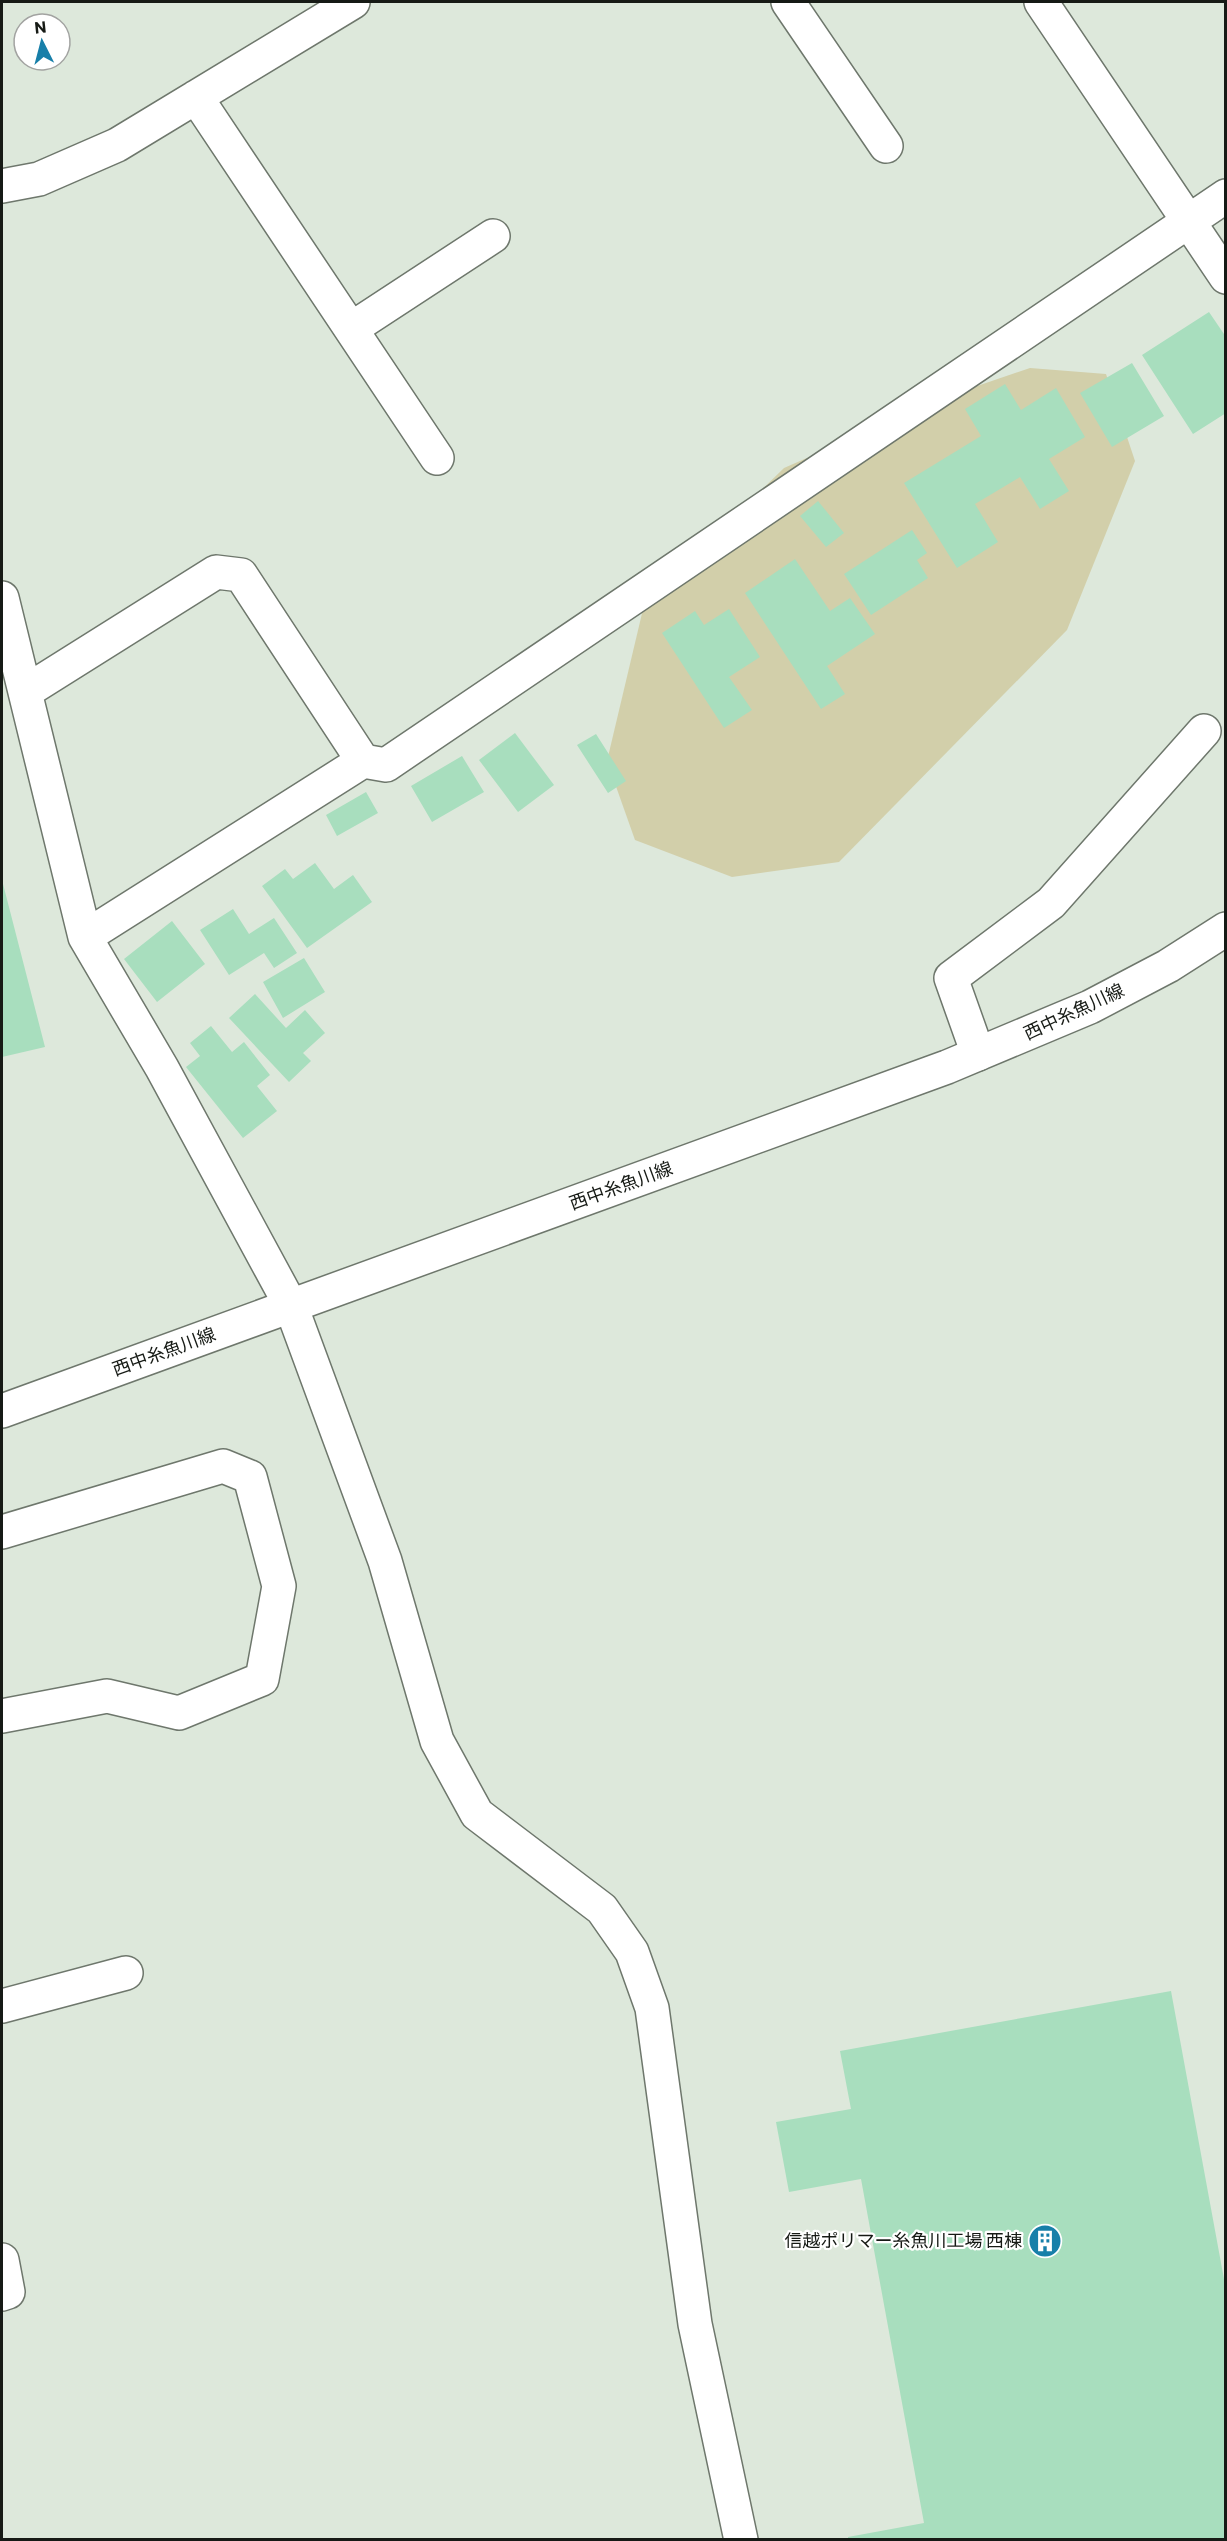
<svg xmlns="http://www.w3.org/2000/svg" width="1227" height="2541" viewBox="0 0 1227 2541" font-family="Commissioner,'Noto Sans JP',sans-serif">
<rect width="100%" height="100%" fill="#dde8db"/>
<path fill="#d2cfaa" d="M1030,368l76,6 29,87 -68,169 -228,232 -107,15 -97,-37 -28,-79 37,-156 140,-137 167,-73z"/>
<path fill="#a8debe" d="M1209,312l17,25v76l-33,21 -51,-79z
M1132,363l32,53 -52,31 -32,-54z
M1005,384l16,26 35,-22 29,49 -36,22 20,32 -29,18 -20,-32 -45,27 23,38 -41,26 -53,-85 77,-47 -16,-27z
M818,501l26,32 -18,14 -26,-31z
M912,530l15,23 -10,7 11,18 -57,37 -27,-41z
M795,559l35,52 20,-13 25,36 -48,32 18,28 -24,15 -76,-116z
M729,609l31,48 -31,20 23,33 -28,18 -62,-95 33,-22 9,14z
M515,733l39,52 -36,27 -39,-52z
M596,734l30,47 -18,12 -31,-48z
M462,756l22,36 -52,30 -21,-36z
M366,792l12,21 -41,23 -11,-21z
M315,863l19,26 19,-14 19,27 -65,46 -45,-62 23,-17 8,10z
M2,880l43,167 -43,10z
M233,909l16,25 25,-16 23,35 -23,15 -10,-15 -35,22 -29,-45z
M172,921l33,43 -48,38 -33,-43z
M304,958l21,34 -42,26 -20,-36z
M255,994l31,34 19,-18 20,23 -22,20 8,8 -22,21 -60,-64z
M211,1026l21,26 12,-10 26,33 -13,11 20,25 -34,27 -57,-71 14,-11 -10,-13z
M1171,1991l55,299v250h-378v-3l76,-14 -63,-344 -72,13 -13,-70 75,-13 -11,-58z"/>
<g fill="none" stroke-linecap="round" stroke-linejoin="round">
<g stroke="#6e776c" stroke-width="36">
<path id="minor" d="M788,2l98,144
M1041,2l185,275
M196,97l241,361
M2,186l37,-7 78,-34 236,-143
M351,329l142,-93
M2,598l83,339 77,131 129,238 94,255 52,180 40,73 125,95 30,43 20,56 43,316 46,216
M25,692l191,-120 25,3 122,186
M85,937l278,-176 23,4 840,-569
M978,1054l-27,-76 100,-75 153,-172
M2,1532l221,-66 27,11 29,109 -17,93 -83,34 -72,-17 -105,20
M2,2006l124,-33
M2,2260l6,32 -6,2"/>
</g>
<g stroke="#6e776c" stroke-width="36">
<path id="major" d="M2,1411l945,-344 143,-60 78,-41 58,-37"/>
</g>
<use href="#minor" stroke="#fff" stroke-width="33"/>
<use href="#major" stroke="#fff" stroke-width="33"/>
</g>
<defs>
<g id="building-disc" transform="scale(1.725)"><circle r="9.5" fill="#177fa9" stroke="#fff"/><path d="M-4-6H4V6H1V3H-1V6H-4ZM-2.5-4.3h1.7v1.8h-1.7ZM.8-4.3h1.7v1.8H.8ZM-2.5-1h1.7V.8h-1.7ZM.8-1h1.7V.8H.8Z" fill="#fff"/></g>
</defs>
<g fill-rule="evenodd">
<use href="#building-disc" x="1045" y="2241"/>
</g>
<g text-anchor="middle" stroke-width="4.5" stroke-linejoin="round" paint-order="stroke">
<g font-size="18" fill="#161a15" stroke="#fff">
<text transform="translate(1074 1012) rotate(-25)" y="6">西中糸魚川線</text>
<text transform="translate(621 1186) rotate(-20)" y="6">西中糸魚川線</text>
<text transform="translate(164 1352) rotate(-20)" y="6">西中糸魚川線</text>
</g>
<g font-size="18" fill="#161a15" stroke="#fff" text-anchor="end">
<text x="1022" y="2247">信越ポリマー糸魚川工場 西棟</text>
</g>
</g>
<rect width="1227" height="2541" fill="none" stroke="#161a15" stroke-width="6"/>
<g transform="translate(42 42) rotate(354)"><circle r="28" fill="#ffffff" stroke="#a2a3a1" stroke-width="1.5"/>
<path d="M0-4.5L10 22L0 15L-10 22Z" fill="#177fa9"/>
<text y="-9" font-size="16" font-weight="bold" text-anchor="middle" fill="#161a15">N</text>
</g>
</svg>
